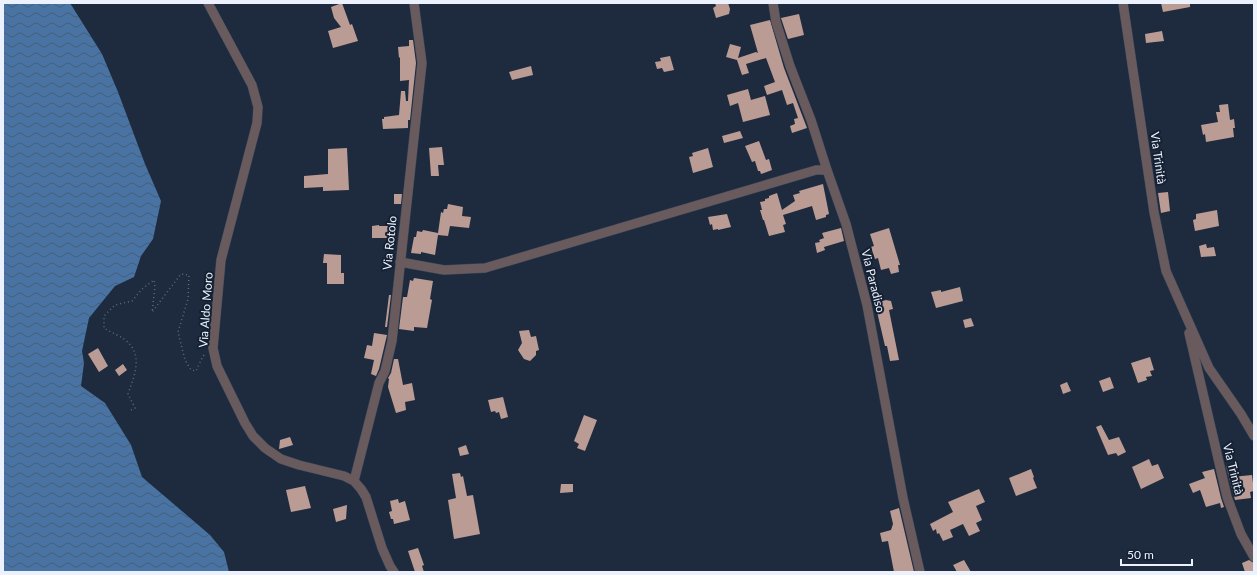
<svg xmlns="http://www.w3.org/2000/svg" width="1257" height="575" viewBox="0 0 1257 575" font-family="Lato,sans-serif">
<defs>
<pattern id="water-waves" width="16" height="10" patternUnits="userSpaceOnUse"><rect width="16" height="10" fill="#4873a3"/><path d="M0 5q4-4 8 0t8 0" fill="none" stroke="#475e78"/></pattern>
</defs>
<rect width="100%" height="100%" fill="#1e2b3e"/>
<path fill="url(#water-waves)" d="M3,3h67l32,51 16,38 27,72 16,37 -8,38 -12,17 -7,21 -19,9 -26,32 -7,33 2,12 -3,23 24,17 26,42 11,32 68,58 14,17 5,20h-226z"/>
<path fill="#bb9c94" d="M342,3l8,22 2,-1 6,17 -25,7 -5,-17 13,-4 -7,-9 -3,-11z
M715,3h13l2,6 -1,5 -13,4 -3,-10 3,-2z
M1161,3h29v4l-27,5z
M799,14l5,21 -16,4 -7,-21z
M770,20l14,48 23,60 -15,5 -2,-7 5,-2 -1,-5 4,-1 -5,-15 -6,2 -5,-15 -15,5 -3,-9 11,-4 -9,-24 -20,6 3,9 -7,2 -5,-15 -11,-3 4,-13 11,3 -3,11 18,-6 2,1 -8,-28z
M1162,31l2,10 -18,2 -1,-9z
M409,40h4l3,23 -6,57h-2v8l-25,1 -1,-10h2v-2l15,-2 2,-24h4l1,10h2l1,-21 -9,1v-24l-1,1 -1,-11 11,-1z
M670,56l4,14 -10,2 -2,-4 -5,1 -2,-7 6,-1 -1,-3z
M531,66l2,9 -21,5 -3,-8z
M748,89l3,11 14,-4 5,19 -27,7 -5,-19 -8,3 -3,-11z
M1228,104l2,16 4,-1 1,9h-2l1,9 -28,5 -1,-8 -2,1 -2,-10 17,-3 -2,-10h4l-1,-7z
M740,131l3,7 -19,5 -2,-7z
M759,141l7,19 3,-1 3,11 -11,4 -1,-3h-2l-3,-10 -3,1 -7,-16z
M442,147l2,18h-6l1,11h-8l-2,-28z
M347,148l2,42 -26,1v-4l-19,1v-12l24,-2v-25z
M708,148l5,19 -20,6 -4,-16 4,-1 -1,-3z
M823,184l6,30 -3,1v2l-10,3 -4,-14 -29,9 3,9 -3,1 2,7 -16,4 -5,-16h-1l-3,-10h2l-2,-8 5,-1v-2l4,-1v-2l8,-3 5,17 13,-9 -2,-6 7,-2 -1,-2z
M1168,192l2,19 -9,2 -3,-20z
M394,194h8l-1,10h-7z
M448,204l15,3 -1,9 9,1 -2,11 -19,-2 -2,10 -10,-1 -3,20 -14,-3v2l-10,-1 3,-16h2l1,-6 5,1 1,-2 15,3 3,-21 2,1 1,-4h3z
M1217,210l2,16 -24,5 -2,-11 3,-1v-5z
M727,214l4,13 -13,3v-1l-5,1 -1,-6 -2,1 -2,-8z
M379,225v1h17v12h-24v-12z
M841,228l3,13 -20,6 1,3 -8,3 -2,-10 5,-1 -1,-2 5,-2 -2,-5z
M889,228l11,37h-2l1,7 -8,2 -2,-6 -8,2 -3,-12 -3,1 -4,-12 3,-1 -4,-12z
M1206,244l1,4 7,-1 2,9 -15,1 -2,-11z
M324,254l17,1v18h3v11h-17v-21h-4z
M414,278l19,3 -3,18 2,1 -5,28 -13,-1v4l-15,-2 4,-32h4l3,-17 3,1z
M960,287l3,14 -27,7 -5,-16 10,-2v2z
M389,295h2l-4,32h-2z
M886,300l5,1 2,8 -4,1 10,50 -9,1 -3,-15h-2l-10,-43z
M971,318l3,8 -9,2 -2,-8z
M529,330l2,7 5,-1 3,14 -3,1v4l-6,6 -6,-2 -6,-9 4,-7 -3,-12z
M374,333l13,2 -8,34 -3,7 -5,-2 3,-14 -10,-2 3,-13 5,1z
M98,348l10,18 -9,6 -11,-18z
M1150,357l4,13 -4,1 2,5 -6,1 1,3 -9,3 -7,-20z
M394,359h4l5,26 9,-2 3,17 -10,2 1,8 -10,3 -8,-26 1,-8 -1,-1 3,-5z
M123,364l4,6 -8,6 -4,-6z
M1110,377l4,11 -11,4 -4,-11z
M1067,382l4,9 -8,3 -3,-9z
M503,397l5,20 -7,2 -2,-7 -3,1 -1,-2 -4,1 -3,-12z
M584,415l13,5 -12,31 -8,-3 2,-4 -5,-3z
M1101,425l8,15 10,-3 7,15 -8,4 -2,-3 -8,2 -12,-28z
M290,437l3,8 -14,4 1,-9z
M466,445l3,9 -9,2 -2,-8z
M1149,459l3,7 6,-2 6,14 -23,11 -9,-22z
M1230,465l2,12 20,-2 2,16 -4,1 1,6 -16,2 -9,-34z
M1031,469l3,8 -1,1 4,10 -21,8 -7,-18z
M1214,469l7,29 3,9 -3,1 -1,-5 -14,4 -6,-17 -7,3 -4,-9 16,-6 -3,-6z
M460,473l1,4 2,-1 4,20 6,-1 7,39 -26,5 -6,-39 8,-2 -4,-24z
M561,484h12v8l-13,1z
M305,486l6,22 -20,4 -5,-22z
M979,489l6,13 -9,4 6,14 -6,3 4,8 -11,5 -6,-12 -13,6 3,7 -10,4 -4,-8 -2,1 -1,-5 -3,2 -3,-7 23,-12 -5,-10z
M398,499l1,4 6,-2 5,19 -16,4 -1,-5h-2l-2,-7 3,-1 -2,-10z
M347,505l-1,14 -10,3 -3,-13z
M899,508l15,64h-20l-6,-31 -6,1 -2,-9 11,-3 2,-6 -3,-13z
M418,548l6,17 -2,1 2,6h-9l-7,-21z
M964,560l7,12h-14l-4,-7z
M1249,560l5,3v9h-9l-3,-9z"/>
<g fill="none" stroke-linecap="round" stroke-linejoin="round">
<g stroke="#3b4759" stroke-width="10">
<path id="minor" d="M208,3l44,82 6,22 -1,16 -36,137 -8,88 4,18 28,57 8,13 12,12 16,11 18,6 45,11 10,5 7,8 5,8 16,51 8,18 4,6
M773,3l3,19 14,44 21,54 16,50 19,54 21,81 36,193 17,74
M1123,3l31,209 12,59 43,97 32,46 13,22
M400,262l44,8 41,-2 331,-98h11
M1189,333l38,164 14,37 13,23
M354,481l25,-98 6,-12 7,-30 30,-278 -8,-60"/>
</g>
<path stroke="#5f6a7b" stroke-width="1.5" stroke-dasharray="1 3" stroke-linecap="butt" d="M131,410l4,-2 -7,-14c7,-20 16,-40 -4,-55 -6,-4 -14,-7 -20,-11v-12l11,-11 17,-4 10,-12 12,-9 1,7 -3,25 29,-38 8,1 -1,24 -10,33 7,28 6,10 5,1 7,-15 3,-2"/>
<use href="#minor" stroke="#695b5d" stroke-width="9"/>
</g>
<g text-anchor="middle" stroke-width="4" stroke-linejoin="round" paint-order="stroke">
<g font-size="12" fill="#ebf2fd" stroke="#152133">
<text transform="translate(1158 158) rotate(82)" y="4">Via Trinità</text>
<text transform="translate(390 243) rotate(-84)" y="4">Via Rotolo</text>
<text transform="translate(873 281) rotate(76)" y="4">Via Paradiso</text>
<text transform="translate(206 310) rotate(-86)" y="4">Via Aldo Moro</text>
<text transform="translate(1233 469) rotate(76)" y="4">Via Trinità</text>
</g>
</g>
<rect width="1257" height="575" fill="none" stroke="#ebf2fd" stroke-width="8"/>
<path d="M1121 559v6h71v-6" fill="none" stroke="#ebf2fd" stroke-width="2"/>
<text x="1127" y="559" font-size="12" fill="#ebf2fd" stroke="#152133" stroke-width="3" paint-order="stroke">50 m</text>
</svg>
